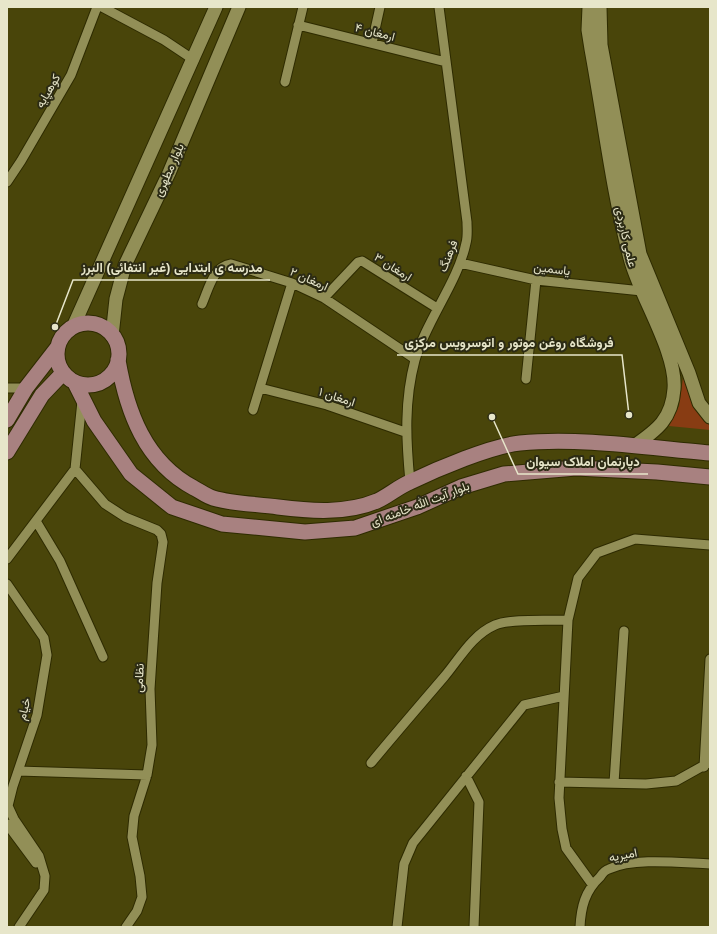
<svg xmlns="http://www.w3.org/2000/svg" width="717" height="934" viewBox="0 0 717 934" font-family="Helvetica,Vazirmatn,sans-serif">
<rect width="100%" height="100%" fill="#49450a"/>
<path fill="#883c13" d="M683,378l16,36 11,12v4l-41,-4 10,-20z"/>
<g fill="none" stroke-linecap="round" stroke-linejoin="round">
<g stroke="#2e2b00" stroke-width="11">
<path id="street" d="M102,7l62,33 30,20
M298,25l148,37
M372,43l8,-36
M285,82l18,-75
M7,182l14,-21 50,-86 26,-68
M460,263l76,17 106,11
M324,298l34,-36 4,-1 75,47
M202,304c7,-16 11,-37 29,-40l61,19 32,15 91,61
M526,379l10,-99
M7,388h19
M260,388l67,17 78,27
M253,410l39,-127
M75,469l30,35 20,13 32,13 4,4 2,8 -6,41 -7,106 2,56 -5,30 -13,41 -2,21 8,39 2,21 -5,14 -11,16
M410,482c-4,-42 -6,-81 5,-122 11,-39 43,-78 51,-117 2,-7 1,-15 1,-21l-28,-215
M36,521l24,40 43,96
M7,559l68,-90 7,-68
M7,584l37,54 3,17 -10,60 -24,71 -5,20 6,13 25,37 6,20 -1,14 -25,37
M371,763c24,-29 49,-58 73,-86 16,-19 28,-42 51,-52 16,-7 55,-4 73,-5
M704,767l6,-108
M18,771l129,4
M466,776l13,26 -5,125
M559,782l87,2 30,-3 34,-19
M614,783l10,-152
M7,824l29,39
M592,884l-26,-36 -4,-19 -3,-31 9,-178 10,-42 19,-25 38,-14 75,6
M397,927l7,-63 9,-21 111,-138 40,-9
M580,927c1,-20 5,-36 20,-50 2,-3 5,-7 9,-8 25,-12 73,-6 101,-5"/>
</g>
<g stroke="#2e2b00" stroke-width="15">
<path id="secondary" d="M589,7l-1,23 3,19c13,70 21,141 39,209 10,39 47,94 44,131 -2,30 -17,41 -40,57
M600,7l1,38 39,209 49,119 10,30 11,14
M73,327l143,-320
M112,336l4,-37 9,-34 44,-92 70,-166"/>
</g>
<g stroke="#2e2b00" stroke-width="17">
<path id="primary" d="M57 354a31 31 0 1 1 62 0a31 31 0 1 1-62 0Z
M118,360c9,52 27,102 76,128 6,3 12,8 19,10 20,6 44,6 65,9 32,4 68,7 99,-6 11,-5 21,-14 33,-19 27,-13 81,-36 110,-39 60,-6 130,5 190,10
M75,383l19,38 37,53 41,33 50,17 83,8 50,-4 62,-21 44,-20 43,-13 72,-6 81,4 53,5
M7,420l19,-32 31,-40
M7,452l35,-57 21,-22"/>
</g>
<use href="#street" stroke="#928f57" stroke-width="9"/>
<use href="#secondary" stroke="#928f57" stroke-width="13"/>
<use href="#primary" stroke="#a88180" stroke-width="15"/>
</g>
<g text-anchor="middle" stroke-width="4" stroke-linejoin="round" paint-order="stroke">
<g font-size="12" fill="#e7e6ca" stroke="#2c2b14">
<text transform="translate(375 32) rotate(14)" y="4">ارمغان ۴</text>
<text transform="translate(48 91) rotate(-60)" y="4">کوهپایه</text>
<text transform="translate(169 170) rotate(-66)" y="4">بلوار مطهری</text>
<text transform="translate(626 237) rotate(77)" y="4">علمی کاربردی</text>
<text transform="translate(448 256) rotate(-69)" y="4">فرهنگ</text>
<text transform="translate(393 267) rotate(32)" y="4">ارمغان ۳</text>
<text transform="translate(552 269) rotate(7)" y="4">یاسمین</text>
<text transform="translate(309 279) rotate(24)" y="4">ارمغان ۲</text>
<text transform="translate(337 397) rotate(18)" y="4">ارمغان ۱</text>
<text transform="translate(420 504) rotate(-21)" y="4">بلوار آیت الله خامنه ای</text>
<text transform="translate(139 678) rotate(-87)" y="4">نظامی</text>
<text transform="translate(24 709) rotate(-77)" y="4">خیام</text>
<text transform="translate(623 855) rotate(-11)" y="4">امیریه</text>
</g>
</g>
<path fill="none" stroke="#e7e6ca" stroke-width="1.5" d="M55 327L73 280H270M629 415L622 355H397M492 417L518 474H648"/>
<g fill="#e7e6ca" stroke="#2c2b14" stroke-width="1.5">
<circle cx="55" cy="327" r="4"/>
<circle cx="629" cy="415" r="4"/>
<circle cx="492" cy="417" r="4"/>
</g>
<g font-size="13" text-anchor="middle" font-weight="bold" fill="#e7e6ca" stroke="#2c2b14" stroke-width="4" stroke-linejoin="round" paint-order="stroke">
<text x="172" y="272">مدرسه ی ابتدایی (غیر انتفائی) البرز</text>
<text x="509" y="347">فروشگاه روغن موتور و اتوسرویس مرکزی</text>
<text x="583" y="466">دپارتمان املاک سیوان</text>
</g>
<rect width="717" height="934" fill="none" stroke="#e7e6ca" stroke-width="16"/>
</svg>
